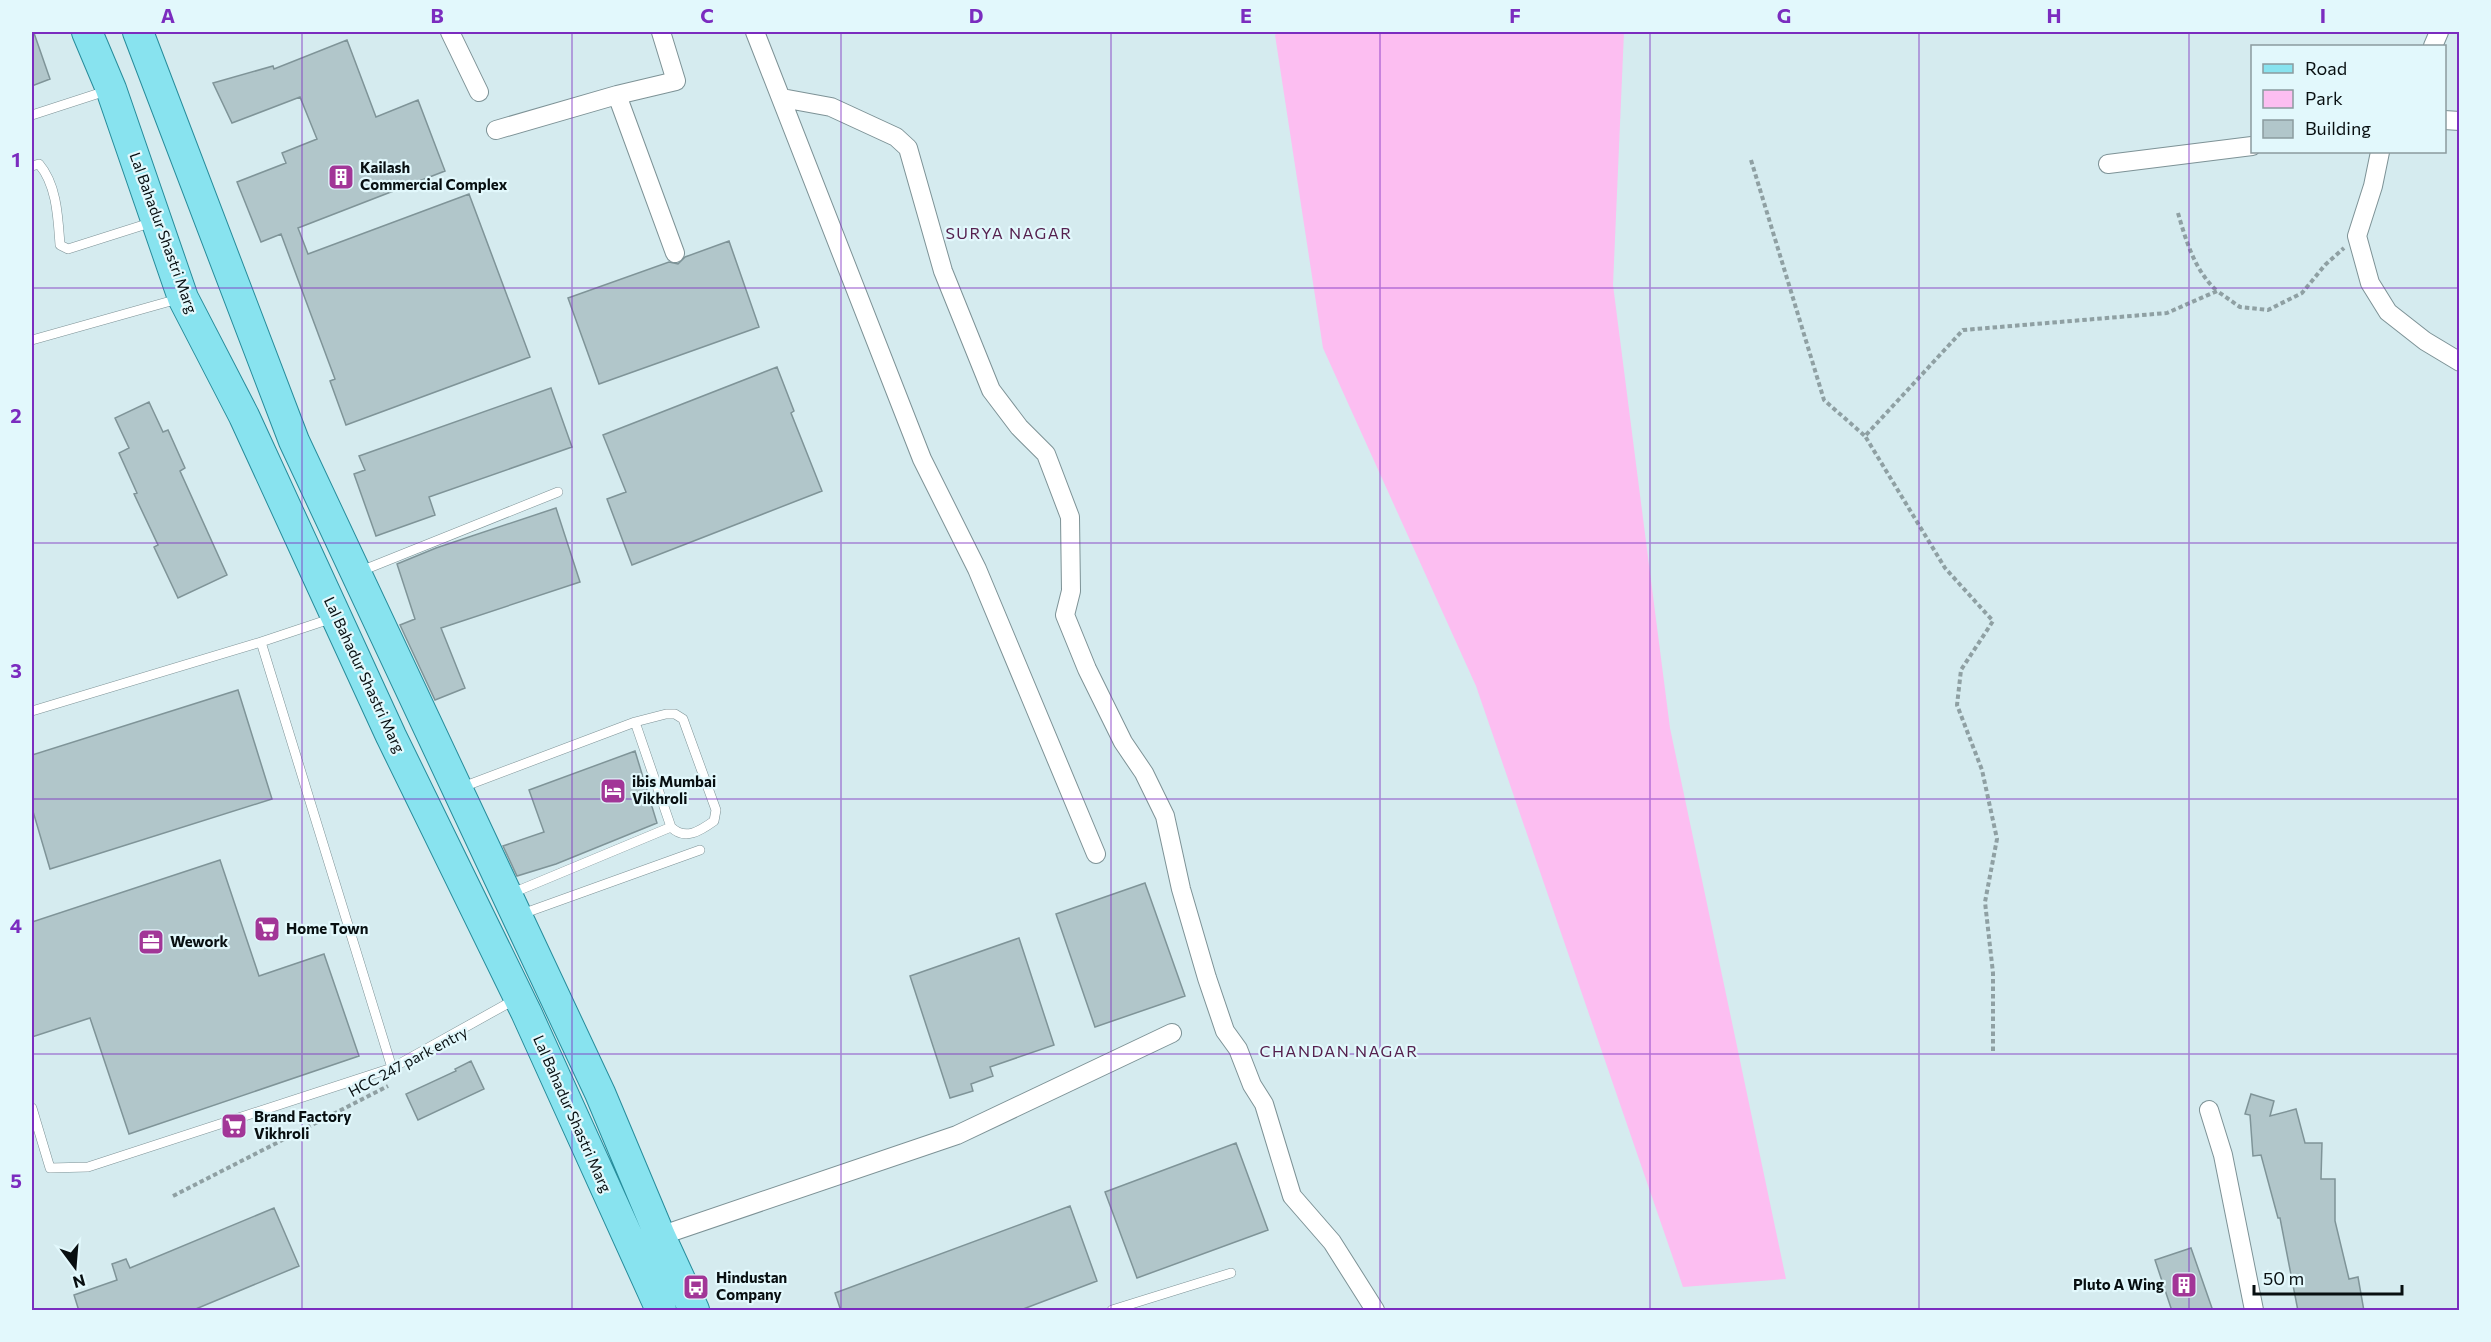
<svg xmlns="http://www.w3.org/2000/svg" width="2491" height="1342" viewBox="0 0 2491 1342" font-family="Commissioner,sans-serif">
<rect width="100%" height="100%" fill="#d5ebef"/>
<path fill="#fcbef1" d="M1278,32h346l-11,253 57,443 116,551 -103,8 -207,-601 -153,-338 -48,-313z"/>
<path fill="#b1c6ca" stroke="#7f9498" stroke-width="1.5" d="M34,33l16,46 -18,7v-52z
M347,40l29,77 42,-17 27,71 -147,57 10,26 161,-60 61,163 -184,68 -16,-44 5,-2 -54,-145 -20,8 -24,-60 49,-19 -4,-10 35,-14 -17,-42 -68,26 -19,-40 60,-17 1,3z
M729,241l30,86 -160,57 -31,-86 101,-36 9,2 7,-7z
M777,367l17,44 -3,2 31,78 -190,74 -25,-66 19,-7 -23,-57z
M551,388l21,59 -143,50 6,18 -59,21 -22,-62 11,-4 -6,-14z
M149,402l14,30 5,-2 17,38 -5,3 47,104 -49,23 -24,-51 4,-2 -24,-51 3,-1 -18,-40 10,-5 -14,-30z
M556,508l24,74 -139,46 24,60 -30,12 -35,-75 15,-6 -18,-55 39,-16z
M238,690l34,109 -222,70 -18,-61v-53z
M635,751l22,72 -101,41 -39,12 -14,-30 41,-14 -15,-42z
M220,860l39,116 65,-22 35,102 -230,78 -39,-116 -58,19v-115z
M1145,883l40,113 -90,31 -39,-113z
M1019,938l35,107 -64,22 3,9 -22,8 2,7 -23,7 -40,-122z
M471,1061l13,28 -66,31 -12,-26 50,-23 -1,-2z
M2251,1094l23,7 -4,15 26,-7 9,34h17l-1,36h14v42l14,58 9,-2 6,34h-66l-18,-93h-2l-17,-63 -8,1 -3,-41 -5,-1z
M1236,1143l32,87 -131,48 -32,-86z
M1070,1206l27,75 -79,30h-177l-6,-18z
M274,1208l25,58 -108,45h-112l-5,-16 43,-15 -5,-16 14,-5 4,9z
M2191,1248l22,63h-41l-17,-51z"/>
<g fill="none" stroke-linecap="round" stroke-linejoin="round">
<g stroke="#7d9296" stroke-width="10">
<path id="lane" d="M32,115l77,-25
M32,166l7,-2c18,21 19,54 21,81l8,4 85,-27
M32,340l146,-41
M361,571l197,-79
M261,642l131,426
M32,711l229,-69 72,-24
M460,788l175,-66 31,-8h9l8,5 33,91 -2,11c-14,10 -29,20 -43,6l-36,-105
M510,894l161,-67
M522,914l178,-64
M32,1108l18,60 38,-1 304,-99 122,-68
M1112,1310l119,-37"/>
</g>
<g stroke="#7d9296" stroke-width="20">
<path id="street" d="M450,32l29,60
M661,32l15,49 -59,14 58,158
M755,32l167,427 55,110 119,285
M2433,46l6,-14
M782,98l49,9 65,30 12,11 35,123 48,119 28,37 27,27 24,63 1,74 -6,24 22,54 36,73 21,31 21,43 16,73 26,89 18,53 13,18 14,36 12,19 28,92 40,46 43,68
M2444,120l16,1
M496,130l121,-35
M2380,152l-7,34 -16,50 13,47 18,29 37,29 35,21
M2108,164l144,-18
M2209,1110l14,45 31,155
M651,1239l306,-104 215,-102"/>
</g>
<g stroke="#278c9b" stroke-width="32">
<path id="primary" d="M87,32l24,57 72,209 61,118 147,320 135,276 135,298
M138,32l156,409 306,652 60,143 34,74"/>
</g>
<path stroke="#8fa0a3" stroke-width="4" stroke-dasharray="4.5 3" stroke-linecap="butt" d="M1751,160l73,240 41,36
M2178,213c8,28 17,58 39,78
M1993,1051v-78l-8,-71 12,-63 -15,-69 -25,-65 4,-35 32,-49 -48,-53 -80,-132 98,-106 204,-17 50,-22 23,16 28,3 34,-17 23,-28 19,-17
M173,1196l215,-110"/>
<use href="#lane" stroke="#fff" stroke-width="9"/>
<use href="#street" stroke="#fff" stroke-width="18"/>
<use href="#primary" stroke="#88e3ef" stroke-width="30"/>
</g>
<path fill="none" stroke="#7b2cbf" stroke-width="1.5" stroke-opacity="0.55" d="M302,32v1278M572,32v1278M841,32v1278M1111,32v1278M1380,32v1278M1650,32v1278M1919,32v1278M2189,32v1278M32,288h2428M32,543h2428M32,799h2428M32,1054h2428"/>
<defs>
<g id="building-square" transform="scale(1.35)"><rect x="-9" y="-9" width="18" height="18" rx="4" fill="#a23697" stroke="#e2f8fc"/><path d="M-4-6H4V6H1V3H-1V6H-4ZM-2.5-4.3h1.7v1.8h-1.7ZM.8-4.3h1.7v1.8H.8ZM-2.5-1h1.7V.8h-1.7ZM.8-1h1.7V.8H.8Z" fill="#fff"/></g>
<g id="hotel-square" transform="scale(1.35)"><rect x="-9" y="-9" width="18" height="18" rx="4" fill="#a23697" stroke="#e2f8fc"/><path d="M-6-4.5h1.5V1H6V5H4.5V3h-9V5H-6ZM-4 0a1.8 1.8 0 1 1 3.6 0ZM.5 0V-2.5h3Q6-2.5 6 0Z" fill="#fff"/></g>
<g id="supermarket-square" transform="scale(1.35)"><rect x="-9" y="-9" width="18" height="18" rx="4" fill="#a23697" stroke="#e2f8fc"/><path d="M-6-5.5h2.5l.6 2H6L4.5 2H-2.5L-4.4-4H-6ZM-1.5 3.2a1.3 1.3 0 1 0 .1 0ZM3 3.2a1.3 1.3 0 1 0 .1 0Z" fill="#fff"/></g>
<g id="office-square" transform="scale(1.35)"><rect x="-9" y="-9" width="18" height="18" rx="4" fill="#a23697" stroke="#e2f8fc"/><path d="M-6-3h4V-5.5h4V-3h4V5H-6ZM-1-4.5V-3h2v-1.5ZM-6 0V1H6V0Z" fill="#fff"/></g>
<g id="bus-square" transform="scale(1.35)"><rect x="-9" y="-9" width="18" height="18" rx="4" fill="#a23697" stroke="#e2f8fc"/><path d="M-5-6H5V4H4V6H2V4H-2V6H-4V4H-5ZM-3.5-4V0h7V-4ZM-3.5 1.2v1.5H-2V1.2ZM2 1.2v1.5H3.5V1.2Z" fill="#fff"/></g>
</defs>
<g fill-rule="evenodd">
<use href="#building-square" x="341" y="177"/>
<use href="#hotel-square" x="613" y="791"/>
<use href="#supermarket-square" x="267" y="929"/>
<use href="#office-square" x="151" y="942"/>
<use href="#supermarket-square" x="234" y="1126"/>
<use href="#building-square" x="2184" y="1285"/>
<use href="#bus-square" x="696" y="1287"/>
</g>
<g text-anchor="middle" stroke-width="4.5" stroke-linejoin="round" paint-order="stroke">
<g font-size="15" font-weight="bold" fill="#080f11" stroke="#e2f8fc" text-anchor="start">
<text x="360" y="173">Kailash<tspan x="360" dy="17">Commercial Complex</tspan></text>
<text x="632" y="787">ibis Mumbai<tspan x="632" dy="17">Vikhroli</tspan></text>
<text x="286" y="934">Home Town</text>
<text x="170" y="947">Wework</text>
<text x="254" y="1122">Brand Factory<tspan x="254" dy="17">Vikhroli</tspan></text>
<text x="716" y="1283">Hindustan<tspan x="716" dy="17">Company</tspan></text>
<text x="2164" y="1290" text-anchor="end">Pluto A Wing</text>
</g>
<g font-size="15" fill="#080f11" stroke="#e2f8fc">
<text transform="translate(163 233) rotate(70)" y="5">Lal Bahadur Shastri Marg</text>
<text transform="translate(364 675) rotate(65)" y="5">Lal Bahadur Shastri Marg</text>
<text transform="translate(408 1062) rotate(-28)" y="5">HCC 247 park entry</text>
<text transform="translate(572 1114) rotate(66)" y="5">Lal Bahadur Shastri Marg</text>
</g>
<g font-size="16" letter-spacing="1.5" fill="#55204e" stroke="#e2f8fc">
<text x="1009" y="239">SURYA NAGAR</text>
<text x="1339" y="1057">CHANDAN NAGAR</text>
</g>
</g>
<rect width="2491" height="1342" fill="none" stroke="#e2f8fc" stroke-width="66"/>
<rect x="2251" y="45" width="195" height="108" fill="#e2f8fc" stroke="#8b9b9e" stroke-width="1.5"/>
<rect x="2263" y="64" width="30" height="9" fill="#88e3ef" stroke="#8b9b9e" stroke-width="1.5"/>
<text x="2305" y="75" font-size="18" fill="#080f11">Road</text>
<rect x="2263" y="90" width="30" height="18" fill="#fcbef1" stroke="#8b9b9e" stroke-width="1.5"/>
<text x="2305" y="105" font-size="18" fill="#080f11">Park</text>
<rect x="2263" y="120" width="30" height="18" fill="#b1c6ca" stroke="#8b9b9e" stroke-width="1.5"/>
<text x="2305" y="135" font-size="18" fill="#080f11">Building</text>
<g transform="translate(75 1267) rotate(164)" stroke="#e2f8fc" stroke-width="4.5" paint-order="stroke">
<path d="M0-4.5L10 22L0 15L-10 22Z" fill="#080f11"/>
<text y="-9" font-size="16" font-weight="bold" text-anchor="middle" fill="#080f11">N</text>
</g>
<path d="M2254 1285v9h148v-9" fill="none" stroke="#080f11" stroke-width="3"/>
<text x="2263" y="1285" font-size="18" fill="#080f11" stroke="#e2f8fc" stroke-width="4.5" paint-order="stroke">50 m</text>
<rect x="33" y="33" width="2425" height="1276" fill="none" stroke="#7b2cbf" stroke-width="2"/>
<g font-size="20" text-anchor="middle" font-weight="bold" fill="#7b2cbf">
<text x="168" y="23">A</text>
<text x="437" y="23">B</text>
<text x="707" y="23">C</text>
<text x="976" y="23">D</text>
<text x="1246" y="23">E</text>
<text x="1515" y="23">F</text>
<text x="1784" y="23">G</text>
<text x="2054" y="23">H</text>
<text x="2323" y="23">I</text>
<text x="16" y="167">1</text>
<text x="16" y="423">2</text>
<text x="16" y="678">3</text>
<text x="16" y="933">4</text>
<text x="16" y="1188">5</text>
</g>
</svg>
